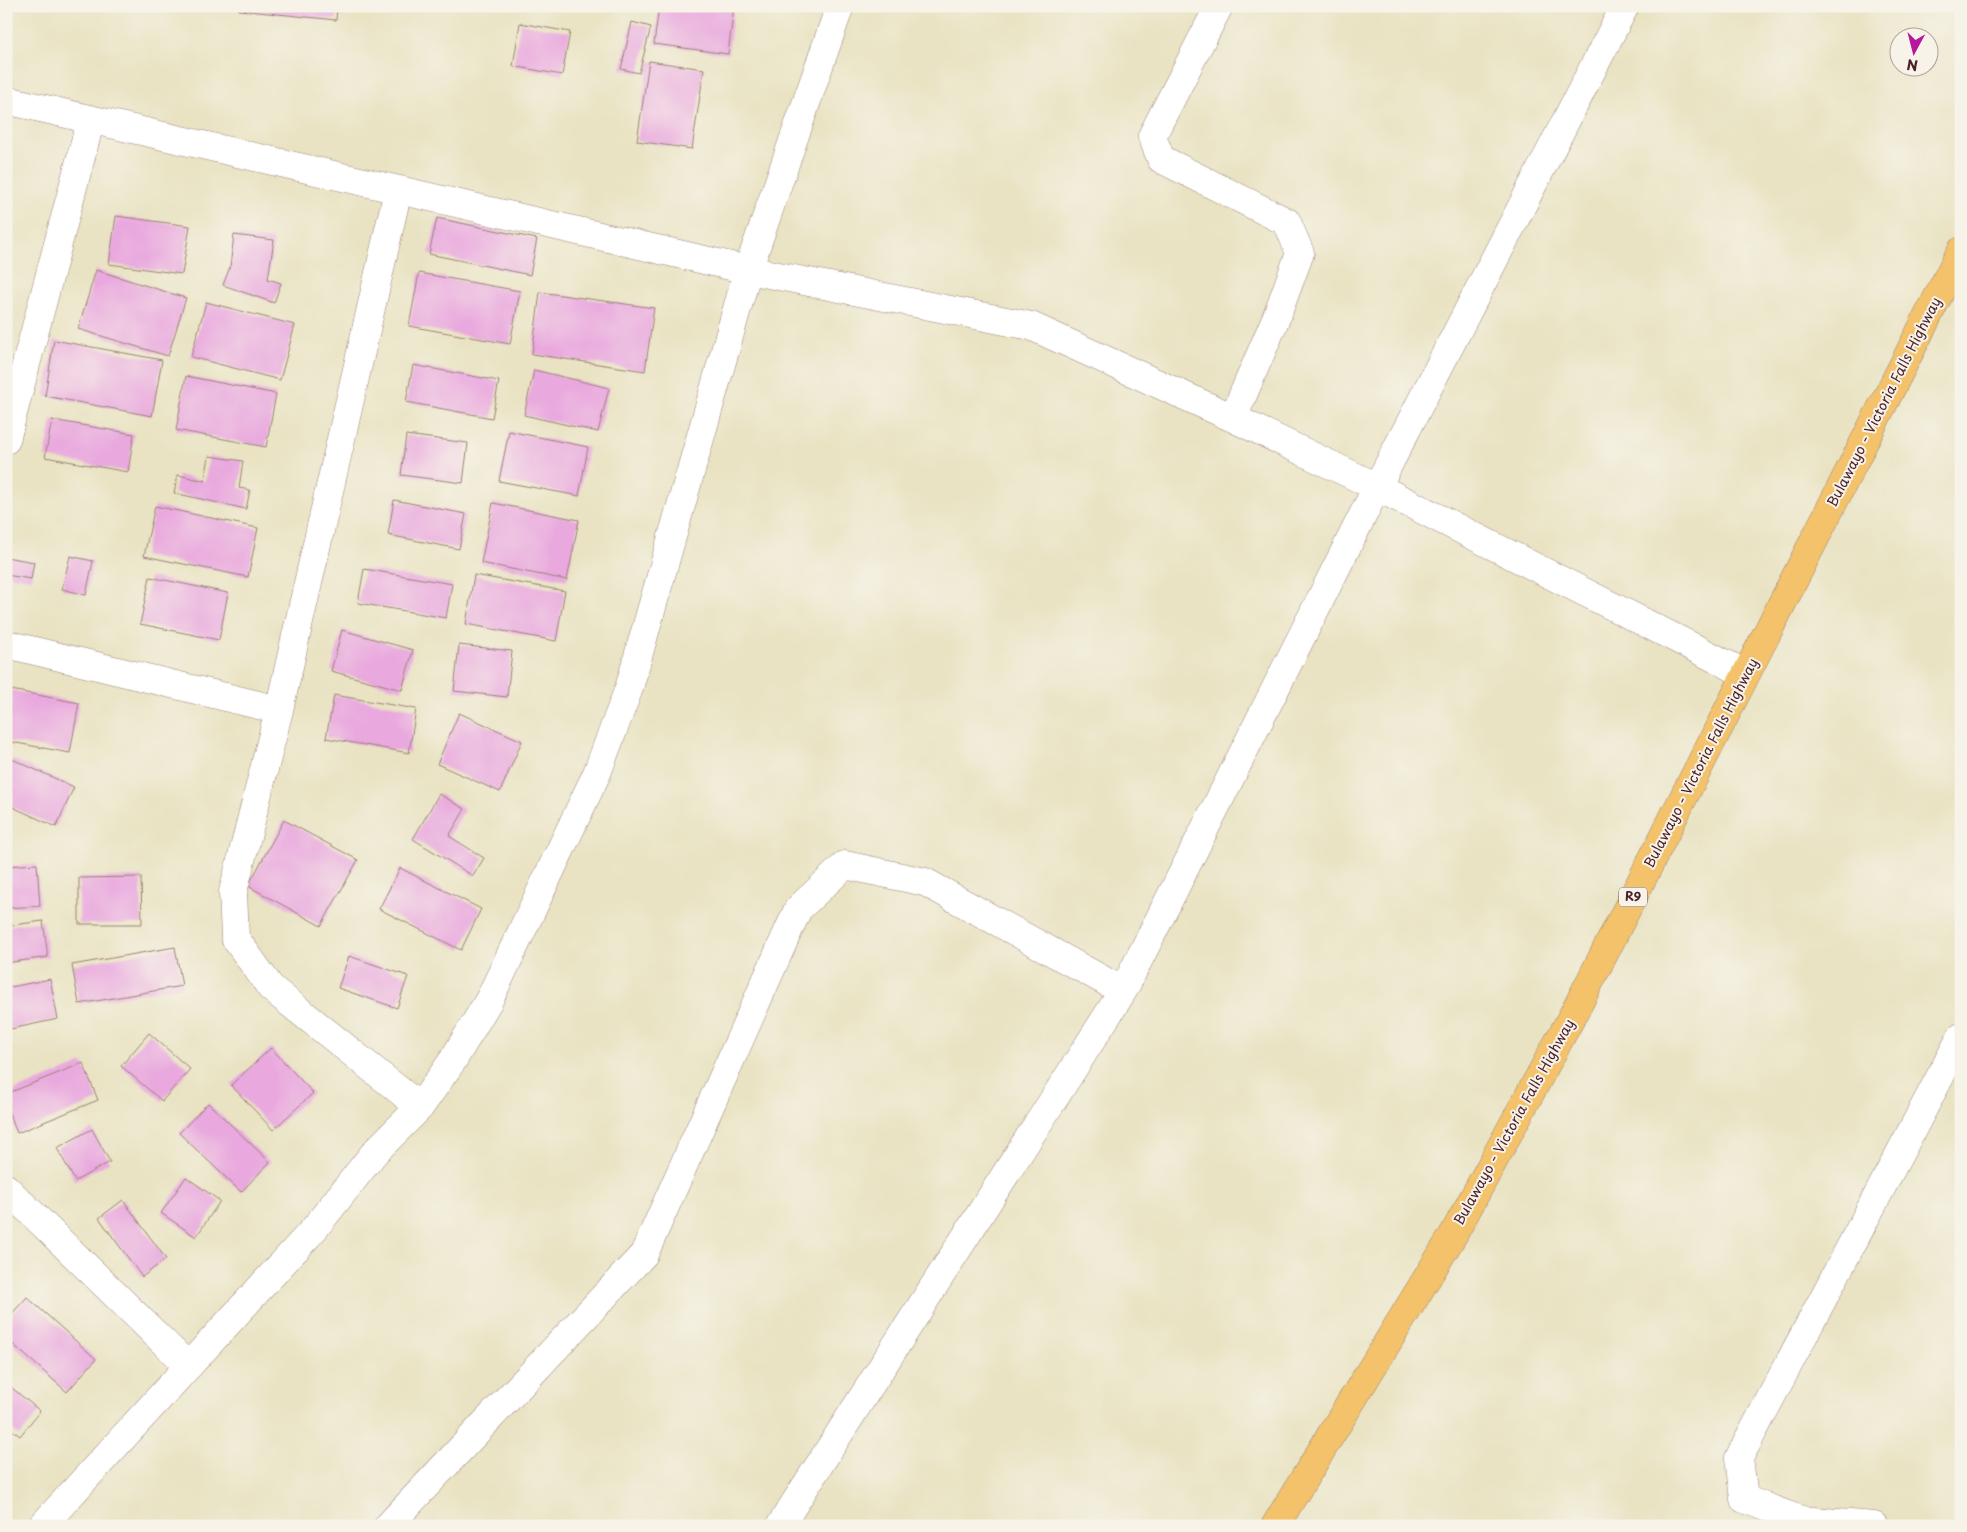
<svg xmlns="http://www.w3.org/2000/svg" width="1967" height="1532" viewBox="0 0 1967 1532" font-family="'Playpen Sans',sans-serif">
<rect width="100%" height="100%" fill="#f7f3e8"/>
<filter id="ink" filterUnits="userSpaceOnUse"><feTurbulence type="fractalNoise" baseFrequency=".02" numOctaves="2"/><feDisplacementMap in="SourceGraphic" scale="10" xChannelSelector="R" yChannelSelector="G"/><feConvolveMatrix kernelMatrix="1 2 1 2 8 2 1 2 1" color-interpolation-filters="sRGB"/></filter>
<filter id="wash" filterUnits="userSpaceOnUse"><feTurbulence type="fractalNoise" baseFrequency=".0096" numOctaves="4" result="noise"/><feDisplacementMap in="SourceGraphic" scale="20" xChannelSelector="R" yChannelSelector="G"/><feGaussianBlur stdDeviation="1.12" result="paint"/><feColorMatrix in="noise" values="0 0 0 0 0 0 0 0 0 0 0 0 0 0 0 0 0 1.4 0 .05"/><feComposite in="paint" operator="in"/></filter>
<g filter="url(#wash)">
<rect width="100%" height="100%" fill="#e9e3c3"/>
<g id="blocks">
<path fill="#e9a9de" d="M239,6h98l-1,14 -97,-10z
M659,6l75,1 -6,47 -74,-10z
M632,22l19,5 -12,46 -18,-4z
M520,23l50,9 -8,43 -49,-9z
M649,61l55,8 -12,80 -55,-8z
M116,216l74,10 -8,48 -73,-10z
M437,218l100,21 -7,36 -101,-21z
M234,235l40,5 -6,39 13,4 -7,20 -51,-18 7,-18z
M96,270l90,28 -18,58 -90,-27z
M419,273l101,18 -10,53 -101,-18z
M540,292l114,16 -9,63 -113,-17z
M206,302l89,23 -15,55 -89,-23z
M54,340l108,20 -10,56 -107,-20z
M413,365l86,16 -7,37 -86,-16z
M534,370l75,18 -11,44 -74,-17z
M186,376l90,18 -10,53 -90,-17z
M52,420l82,14 -6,38 -83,-15z
M509,431l79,16 -9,49 -80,-15z
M406,435l62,8 -5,40 -62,-8z
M209,456l34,5 -4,27 11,2 -4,19 -72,-16 4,-18 27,6z
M394,500l72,14 -7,35 -71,-14z
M493,503l86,17 -12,60 -86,-17z
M155,506l103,22 -10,49 -104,-21z
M70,556l23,5 -7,34 -24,-6z
M6,557l28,5 -3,17 -25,-4z
M364,569l88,15 -6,34 -88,-15z
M474,575l91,16 -9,50 -90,-17z
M150,577l78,16 -9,47 -79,-16z
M342,630l71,20 -11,40 -71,-19z
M459,645l53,6 -5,46 -53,-6z
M6,689l73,14 -9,50 -64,-12z
M334,695l82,14 -7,44 -83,-15z
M459,713l63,28 -22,51 -63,-28z
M12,759l62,28 -18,40 -50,-23v-34z
M439,794l26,15 -16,27 35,22 -11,18 -60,-37z
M284,820l74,40 -37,66 -73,-40z
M37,864l3,42 -34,2v-42z
M400,868l81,41 -20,41 -82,-41z
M141,877l1,47h-63v-46z
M43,921l5,36 -42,6v-37z
M175,947l7,39 -103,18 -7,-39z
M349,956l59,20 -11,32 -59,-20z
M50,979l8,40 -52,11v-42z
M149,1033l41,36 -28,32 -41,-35z
M271,1048l42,45 -40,37 -42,-45z
M83,1063l15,37 -81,33 -11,-27v-12z
M208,1103l62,59 -29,30 -62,-59z
M92,1129l18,33 -35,19 -18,-33z
M186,1177l34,24 -24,36 -35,-24z
M123,1200l43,59 -24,18 -43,-59z
M27,1297l69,62 -29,33 -61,-54v-18z
M6,1383l34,28 -20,25 -14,-11z"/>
</g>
</g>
<g filter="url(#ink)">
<use href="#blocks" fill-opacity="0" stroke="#9a8177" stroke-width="1"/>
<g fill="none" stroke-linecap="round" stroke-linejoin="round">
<g stroke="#9a8177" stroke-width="29">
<path id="minor" d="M1219,6l-67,130 9,23 126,63 13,31 -24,65 -43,100
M6,100l742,170 283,56 202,92 144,69 369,187
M398,190l-119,520 -46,182 2,46 36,50 149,119
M6,440l85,-321
M6,644l273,66
M6,1188l182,178
M42,1526l272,-297 61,-77 45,-45 33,-47 36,-60 108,-227 32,-85 119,-418 92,-264
M388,1526l256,-272 154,-345 47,-44 80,17 198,109
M780,1526l343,-535 254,-504 248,-481
M1874,1526l-73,-6 -57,-21 -5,-41 222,-421"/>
</g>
<g stroke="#9a8177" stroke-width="29">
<path id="trunk" d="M1275,1526l177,-289 124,-228 385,-758"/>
</g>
<use href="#minor" stroke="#fff" stroke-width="28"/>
<use href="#trunk" stroke="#f3c26a" stroke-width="28"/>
</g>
</g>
<g text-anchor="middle" stroke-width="4" stroke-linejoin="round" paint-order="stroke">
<rect fill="#f7f3e8" stroke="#7e5f64" stroke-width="1" x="1619" y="887.5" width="28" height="19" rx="4"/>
<g font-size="12" font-weight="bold" fill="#4a1f2b">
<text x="1633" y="901">R9</text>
</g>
<g font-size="14" fill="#4a1f2b" stroke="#f7f3e8">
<text transform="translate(1884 402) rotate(-63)" y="5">Bulawayo - Victoria Falls Highway</text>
<text transform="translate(1701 763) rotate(-63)" y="5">Bulawayo - Victoria Falls Highway</text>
<text transform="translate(1514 1122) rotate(-61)" y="5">Bulawayo - Victoria Falls Highway</text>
</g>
</g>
<rect width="1967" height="1532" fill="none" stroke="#f7f3e8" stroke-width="25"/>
<g transform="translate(1914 52) rotate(187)"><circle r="24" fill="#f7f3e8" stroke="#b29e9c"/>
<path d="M0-4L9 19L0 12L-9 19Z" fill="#b5179e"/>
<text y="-8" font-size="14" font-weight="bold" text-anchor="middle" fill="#4a1f2b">N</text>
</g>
</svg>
